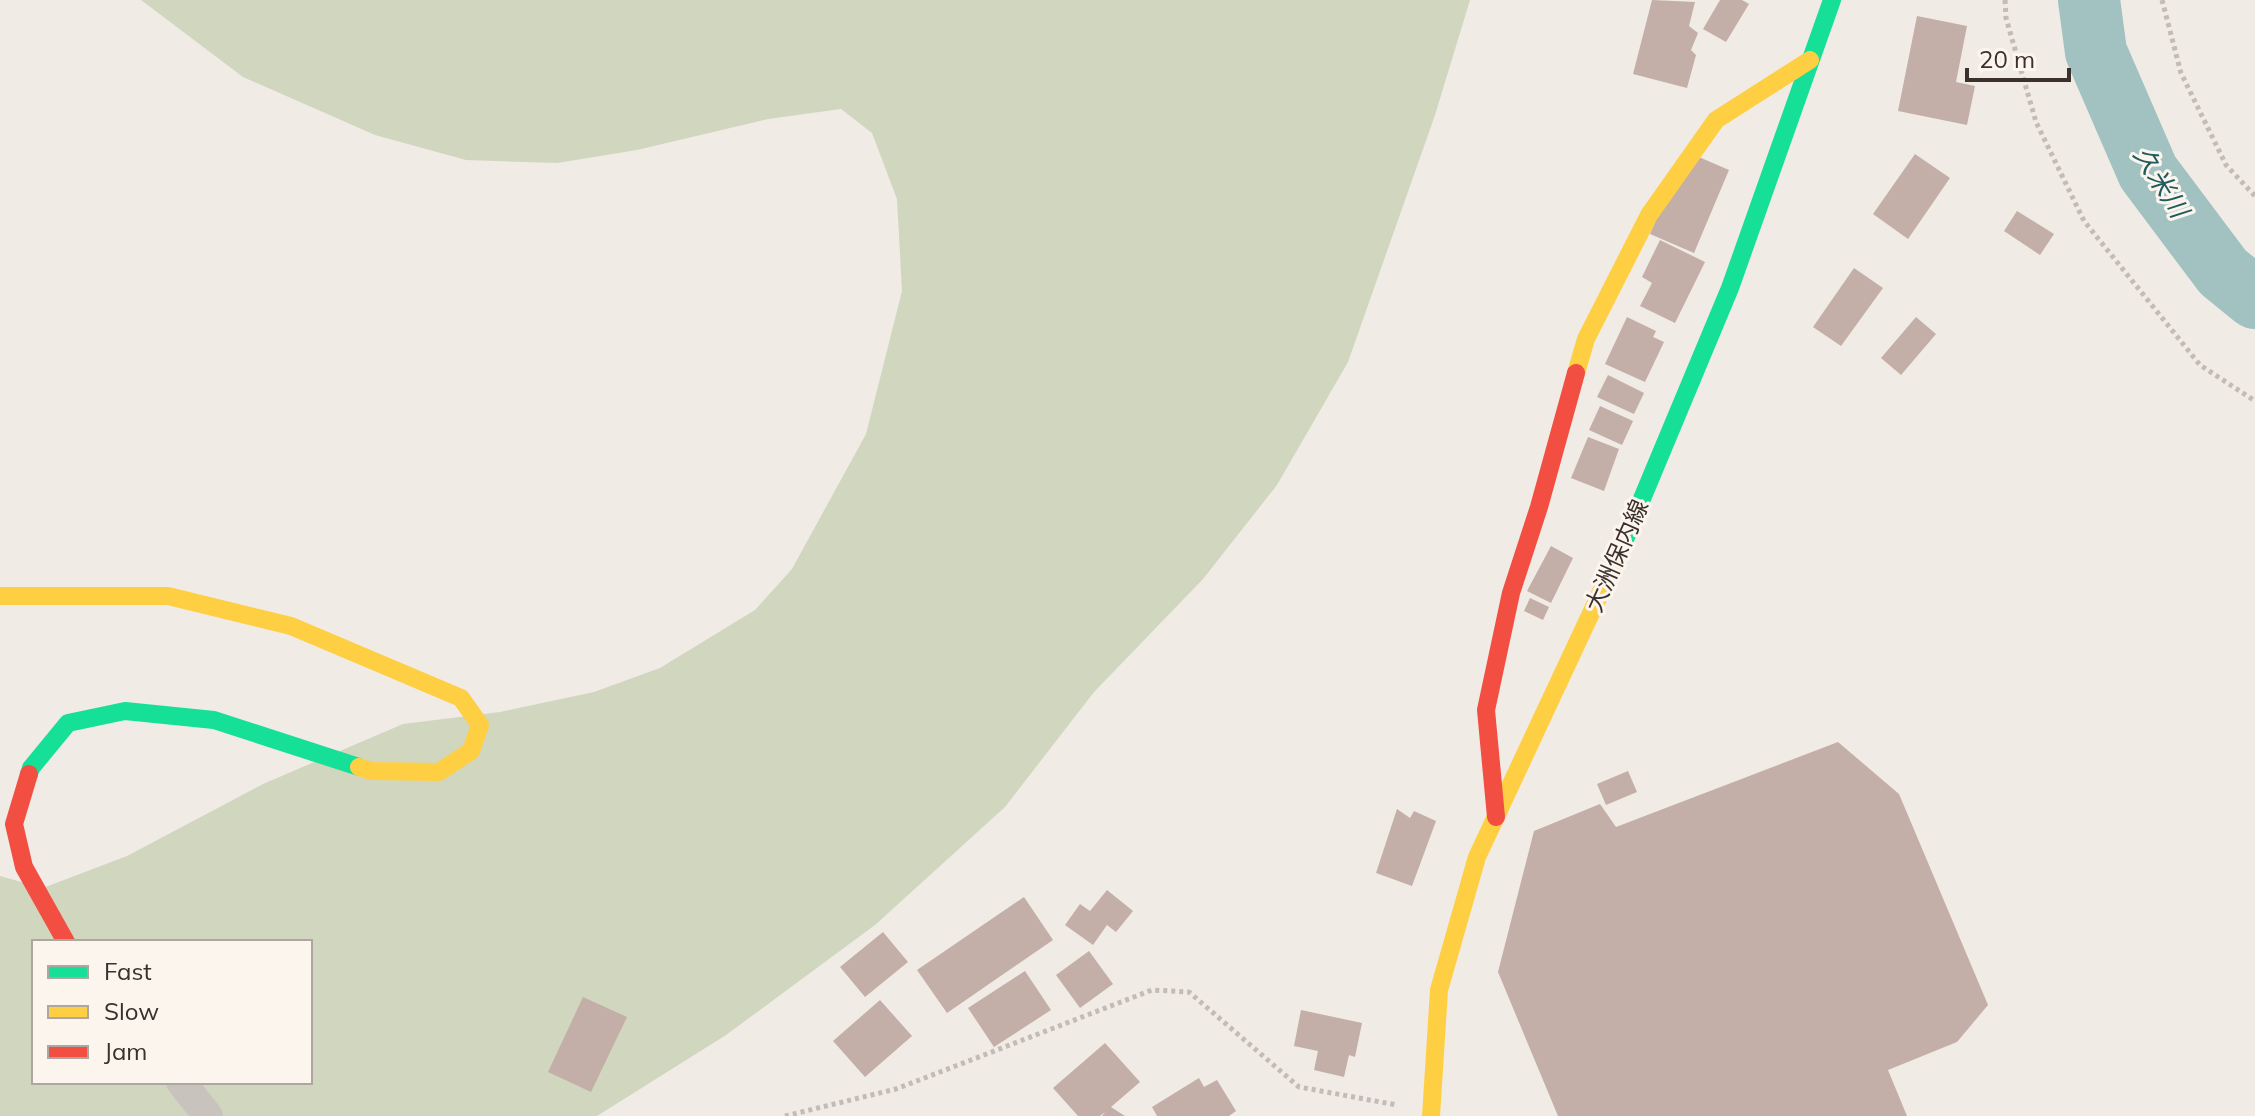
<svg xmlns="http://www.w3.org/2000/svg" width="2255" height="1116" viewBox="0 0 2255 1116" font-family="Mulish,'Noto Sans JP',sans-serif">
<rect width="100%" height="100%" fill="#f0ebe5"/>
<path fill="#d1d6bf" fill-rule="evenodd" d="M141,0h1329l-35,115 -87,247 -71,123 -74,94 -109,113 -89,115 -130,118 -149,110 -129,81h-597v-240l43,12 84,-32 136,-72 140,-60 97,-12 94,-20 66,-24 95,-58 37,-41 74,-135 36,-143 -5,-92 -25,-66 -31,-24 -73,10 -131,31 -80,13 -91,-3 -91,-25 -132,-58zM34,942h276v140h-276z"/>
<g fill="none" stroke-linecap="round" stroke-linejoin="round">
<path stroke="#a1c2c1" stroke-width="62" d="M2089,0l7,52 52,120 75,100 32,26"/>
</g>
<path fill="#c3afa7" d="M1652,0l43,2 -6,24 9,7 -7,17 5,5 -9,33 -54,-14z
M1720,0h22l7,4 -23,38 -23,-13z
M1917,16l50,10 -11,56 19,4 -8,39 -69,-14z
M1685,151l44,19 -35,83 -44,-19z
M1915,154l35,24 -42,61 -35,-25z
M2017,211l37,23 -14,21 -36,-24z
M1660,240l45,22 -30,61 -35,-17 12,-23 -10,-6z
M1854,268l29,20 -42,58 -28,-19z
M1627,317l29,14 -3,6 11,5 -19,40 -40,-18z
M1916,317l20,17 -35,41 -20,-17z
M1608,375l36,18 -10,21 -37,-17z
M1600,406l33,15 -11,24 -33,-15z
M1588,437l31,12 -15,42 -33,-13z
M1551,546l22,12 -22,45 -24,-12z
M1530,598l19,9 -6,13 -19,-9z
M1838,742l61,52 89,211 -31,37 -69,28 19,46h-349l-60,-144 36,-141 66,-27 16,23z
M1628,771l9,21 -31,13 -9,-21z
M1397,809l13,9 4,-7 22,10 -24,65 -36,-13z
M1107,890l26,21 -17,21 -9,-7 -14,20 -28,-20 15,-21 10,7z
M1024,897l29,43 -106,73 -30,-43z
M883,932l25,30 -43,35 -25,-30z
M1089,951l24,33 -33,24 -24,-33z
M1025,971l26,39 -57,37 -26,-39z
M583,997l44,20 -36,75 -43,-20z
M880,1000l32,36 -47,41 -32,-36z
M1301,1010l61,13 -7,34 -6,-2 -5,22 -30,-7 4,-19 -24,-5z
M1105,1043l35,39 -29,25 14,9h-23l3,-4 -5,4h-22l-25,-28z
M1199,1078l5,9 13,-7 19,31 -7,5h-72l-5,-9z"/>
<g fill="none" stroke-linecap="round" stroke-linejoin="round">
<path stroke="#c2bbb6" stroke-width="5" stroke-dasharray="4 4" stroke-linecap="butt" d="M2005,0l1,18 30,104 48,99 116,144 55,36
M2162,0l19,73 45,92 29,31
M785,1116l111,-27 256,-99 37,2 110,95 98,18"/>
<path stroke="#c9c3be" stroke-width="30" d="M181,1082l27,34"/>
<path stroke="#16e098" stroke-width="18" d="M1621,549l109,-261 102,-288
M29,774l2,-6 37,-45 57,-12 89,9 145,47"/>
<path stroke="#ffcf43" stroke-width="18" d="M1576,373l10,-34 63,-124 67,-95 94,-60
M0,596h168l123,30 170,72 19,27 -9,26 -32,21 -68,-1 -12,-4
M1431,1116l8,-126 38,-133 144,-308"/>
<path stroke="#f24e42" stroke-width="18" d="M29,774l-15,50 10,43 42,75
M1496,817l-10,-107 25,-117 28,-86 37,-134"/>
</g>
<g text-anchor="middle" stroke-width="6" stroke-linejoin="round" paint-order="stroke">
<g font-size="24" fill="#3b302b" stroke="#fbf5ee">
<text transform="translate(1617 556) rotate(-66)" y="8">大洲保内線</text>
</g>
<g font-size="26" font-style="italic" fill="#1f5a5e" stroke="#fbf5ee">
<text transform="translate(2161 182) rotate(58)" y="9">久米川</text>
</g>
</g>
<rect x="32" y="940" width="280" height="144" fill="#fbf5ee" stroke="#aea6a0" stroke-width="2"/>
<rect x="48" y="966" width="40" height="12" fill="#16e098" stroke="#aea6a0" stroke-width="2"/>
<text x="104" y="980" font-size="24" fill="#3b302b">Fast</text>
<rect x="48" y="1006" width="40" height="12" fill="#ffcf43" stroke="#aea6a0" stroke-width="2"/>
<text x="104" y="1020" font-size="24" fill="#3b302b">Slow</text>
<rect x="48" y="1046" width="40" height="12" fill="#f24e42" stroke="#aea6a0" stroke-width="2"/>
<text x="104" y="1060" font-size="24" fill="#3b302b">Jam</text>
<path d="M1967 68v12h102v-12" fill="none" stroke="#3b302b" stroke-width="4"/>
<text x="1979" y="68" font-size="24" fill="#3b302b" stroke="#fbf5ee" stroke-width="6" paint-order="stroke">20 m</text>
</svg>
